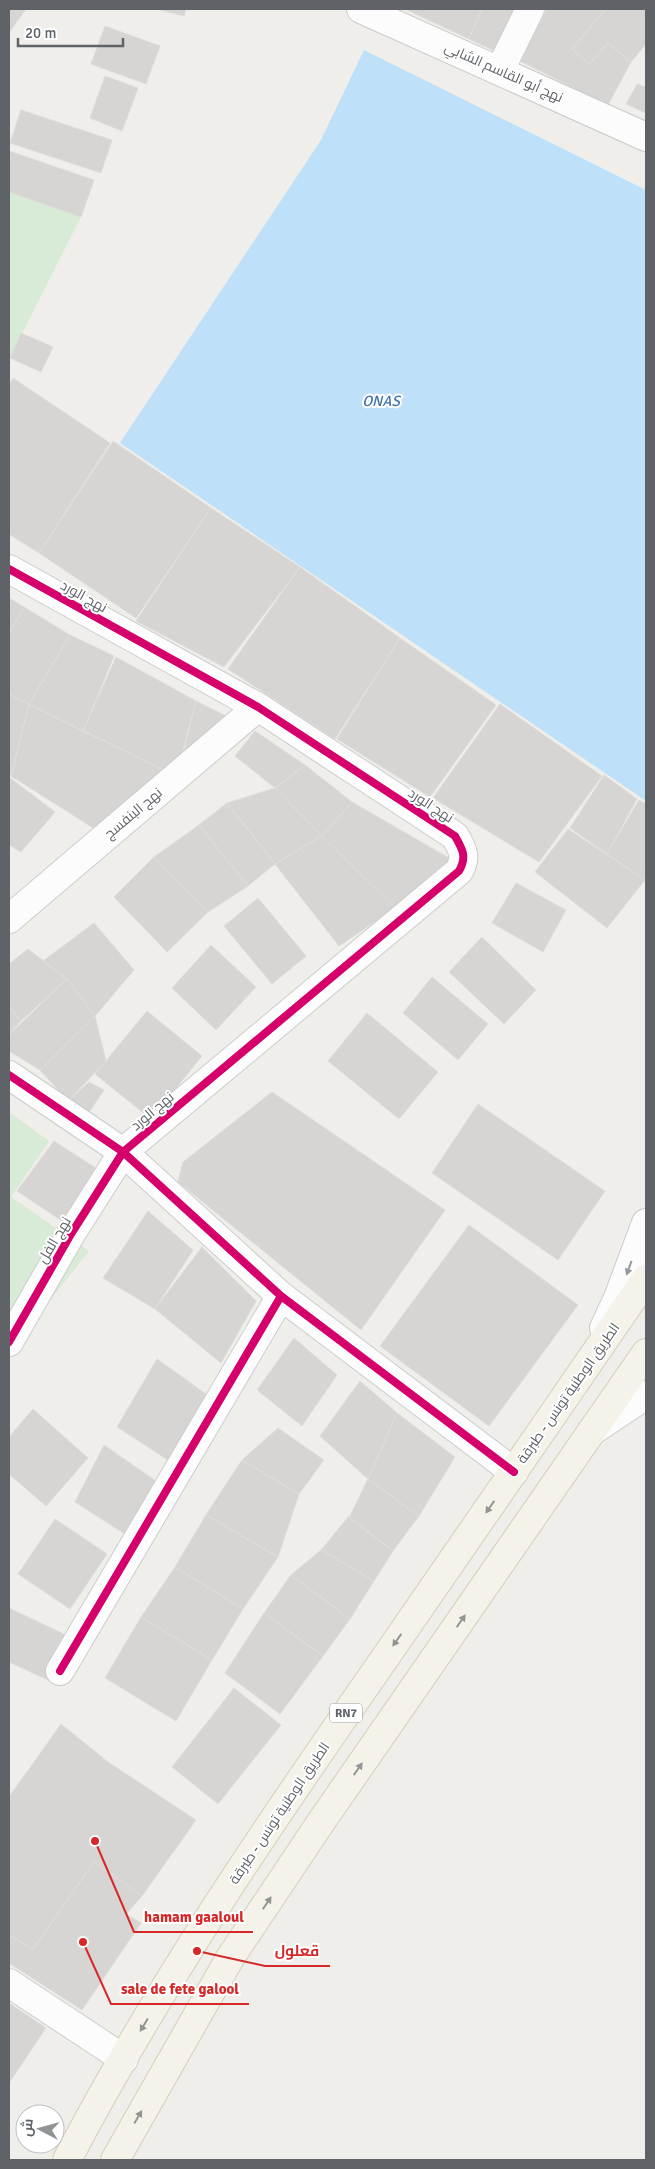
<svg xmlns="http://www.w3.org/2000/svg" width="655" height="2169" viewBox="0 0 655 2169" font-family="Signika,Cairo,sans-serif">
<rect width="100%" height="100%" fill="#efeeea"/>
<path fill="#d8ebd6" d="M9,192l72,25 -72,142z
M9,1112l40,29 -38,56 78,54 -80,101z"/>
<path fill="#bfe0f9" d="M364,50l282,140v611l-526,-358 201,-303z"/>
<path fill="#d6d5d3" stroke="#deddd9" d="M9,9h17l-17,24z
M157,9h29l-2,7z
M405,9h77l-13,30z
M482,9h38l-19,45 -32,-15z
M547,9h59l-34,40 17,15 19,-21 23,19 -23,43 -88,-44z
M606,9h40v35l-15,18 -23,-19 -19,21 -17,-15z
M105,26l55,20 -14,38 -55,-20z
M105,76l33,12 -16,43 -32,-13z
M637,84l9,3v26l-20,-9z
M21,110l91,30 -11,33 -91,-30z
M9,151l85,29 -13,37 -72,-25z
M21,333l32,14 -12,25 -31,-14z
M13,378l97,65 -71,110 -30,-19v-149z
M113,441l98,67 -75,110 -97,-65z
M211,508l89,59 -76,100 -88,-46z
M300,567l100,71 -65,101 -107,-70z
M9,598l15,9 -15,27z
M24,607l46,28 -41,69 -20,-10v-60z
M70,635l44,21 -31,75 -54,-27z
M400,638l96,67 -66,92 -93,-58z
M116,657l80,44 -20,75 -93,-45z
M9,694l20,10 -18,72 -2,-1z
M196,701l36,18 -51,44z
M29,704l147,72 -70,60 -95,-60z
M500,704l102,72 -63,86 -106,-64z
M255,731l50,34 -30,23 -40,-32z
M305,765l47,37 -30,34 -47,-48z
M604,775l33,24 -30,55 -37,-26z
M9,777l46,35 -34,40 -12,-7z
M275,788l47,48 -47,28 -48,-61z
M639,800l7,4 -1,76 -38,-26z
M352,802l109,63 -66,43 -73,-72z
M227,803l48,61 -27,22 -49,-61z
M199,825l49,61 -40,26 -54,-55z
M568,829l77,51 -38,48 -72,-56z
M322,836l73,72 -56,38 -64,-82z
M154,857l54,55 -41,40 -53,-55z
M516,883l50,27 -23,42 -51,-29z
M258,898l48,58 -34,28 -48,-58z
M94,923l40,47 -39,46 -28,-37 -24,-18z
M482,937l54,53 -32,34 -55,-52z
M211,945l45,42 -40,43 -44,-42z
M28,949l39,30 -46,42 -12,-15v-42z
M432,977l56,47 -30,36 -55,-47z
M67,979l28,37 -55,54 -31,-19v-16z
M9,1006l12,15 -12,13z
M147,1011l55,45 -51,63 -56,-45z
M367,1013l71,59 -39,47 -71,-58z
M95,1016l11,45 -38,40 -28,-31z
M89,1082l15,8 -16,24 -20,-13z
M272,1092l173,118 -84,120 -183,-148 5,-20z
M478,1104l127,87 -47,69 -126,-87z
M54,1141l48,31 -37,51 -48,-32z
M148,1211l45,39 -38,59 -52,-31z
M469,1225l109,80 -89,121 -109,-80z
M202,1247l54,54 -35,62 -66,-54z
M294,1338l43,37 -35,51 -45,-36z
M157,1359l56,40 -42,63 -54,-35z
M360,1381l37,32 -29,66 -48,-43z
M33,1409l55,49 -42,48 -37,-32v-37z
M397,1413l58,44 -36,59 -51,-37z
M278,1428l46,32 -25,34 -57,-34z
M104,1445l62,43 -38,48 -53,-34z
M242,1460l57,34 -21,63 -72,-42z
M368,1479l51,37 -26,35 -44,-33z
M206,1515l72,42 -35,52 -68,-42z
M349,1516l44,35 -19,30 -53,-31z
M55,1519l52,35 -37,55 -52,-35z
M321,1550l53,31 -24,38 -59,-44z
M175,1567l68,42 -31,51 -71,-43z
M291,1575l59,44 -27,37 -59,-43z
M9,1608l59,28 -20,44 -39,-18z
M264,1613l59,43 -43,58 -55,-41z
M141,1617l71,43 -36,61 -71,-43z
M234,1688l47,37 -63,79 -46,-37z
M61,1724l47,38 88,58 -54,76 -48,-34 -61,87 -24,-14v-138z
M94,1862l48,34 -16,18 15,9 -59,87 -73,-47v-28l24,14z
M9,2003l37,25 -37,55z"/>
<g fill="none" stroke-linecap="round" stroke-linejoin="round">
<g stroke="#cbcccc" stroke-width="30">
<path id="street" d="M500,70l30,-61
M9,569l249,138 197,129c8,14 12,21 4,35l-336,281 -52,82 -62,108
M9,919l249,-212
M9,1075l114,77 158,144 233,176
M60,1671l221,-375
M9,1983l115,76"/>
</g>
<g stroke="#cacacb" stroke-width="30">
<path id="secondary" d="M361,9l285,128
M604,1328l14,-30 28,-75
M592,1431l54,-36"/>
</g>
<g stroke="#d7ceb8" stroke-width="30">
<path id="primary" d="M67,2160c90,-172 200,-333 311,-492 90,-130 179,-259 268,-389
M115,2160l115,-202 91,-136 325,-469"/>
</g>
<use href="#street" stroke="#fdfcfc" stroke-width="28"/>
<use href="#secondary" stroke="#fdfcfc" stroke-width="28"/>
<use href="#primary" stroke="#f4f2e9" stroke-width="28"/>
<g stroke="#fff" stroke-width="11">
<path id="cycleway" d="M9,569l249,138 197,129c8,14 12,21 4,35l-336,281 -52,82 -62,108
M9,1075l114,77 158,144 233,176
M60,1671l221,-375"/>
</g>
<use href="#cycleway" stroke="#d6006c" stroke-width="8"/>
</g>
<defs><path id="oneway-solid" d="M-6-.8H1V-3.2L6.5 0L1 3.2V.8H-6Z" transform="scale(1.25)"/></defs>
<use fill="#96999c" href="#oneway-solid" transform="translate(629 1268) rotate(110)"/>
<g fill="#939595">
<use href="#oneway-solid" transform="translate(490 1507) rotate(125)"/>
<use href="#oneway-solid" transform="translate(461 1621) rotate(-55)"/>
<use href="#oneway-solid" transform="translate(397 1640) rotate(125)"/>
<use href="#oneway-solid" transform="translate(358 1769) rotate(-55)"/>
<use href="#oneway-solid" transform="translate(267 1903) rotate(-56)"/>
<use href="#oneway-solid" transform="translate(144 2025) rotate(121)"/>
<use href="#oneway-solid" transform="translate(138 2117) rotate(-60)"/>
</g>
<g text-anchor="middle" stroke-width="4" stroke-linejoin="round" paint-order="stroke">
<rect fill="#fff" stroke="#8f9295" stroke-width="1" x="330" y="1703.5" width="32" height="19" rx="4"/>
<g font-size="12" font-weight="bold" fill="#5f6368">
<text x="346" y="1717">RN7</text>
</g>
<g font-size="14" fill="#5f6368" stroke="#fff">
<text transform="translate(504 72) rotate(24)" y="5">نهج أبو القاسم الشابي</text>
<text transform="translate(84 596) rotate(29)" y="5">نهج الورد</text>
<text transform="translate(431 805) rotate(33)" y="5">نهج الورد</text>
<text transform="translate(133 813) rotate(-40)" y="5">نهج البنفسج</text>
<text transform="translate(152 1111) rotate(-40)" y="5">نهج الورد</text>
<text transform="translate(54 1240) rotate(-59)" y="5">نهج الفل</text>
<text transform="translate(568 1393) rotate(-55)" y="5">الطريق الوطنية تونس - طبرقة</text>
<text transform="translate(279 1813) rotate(-56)" y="5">الطريق الوطنية تونس - طبرقة</text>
</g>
<g font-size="15" font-style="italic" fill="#4174aa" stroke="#fff">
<text x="381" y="406">ONAS</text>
</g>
</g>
<path fill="none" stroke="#d62828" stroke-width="2" d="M95 1841L134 1932H253M197 1951L265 1966H330M83 1942L111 2004H249"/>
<g fill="#d62828" stroke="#fff" stroke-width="2">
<circle cx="95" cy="1841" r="5"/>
<circle cx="197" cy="1951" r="5"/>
<circle cx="83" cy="1942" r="5"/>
</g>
<g font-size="15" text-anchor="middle" font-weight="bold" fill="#d62828" stroke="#fff" stroke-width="4" stroke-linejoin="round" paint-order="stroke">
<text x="194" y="1922">hamam gaaloul</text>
<text x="297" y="1956">قعلول</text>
<text x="180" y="1994">sale de fete galool</text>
</g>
<rect width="655" height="2169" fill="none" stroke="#5f6368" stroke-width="20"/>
<g transform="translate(40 2129) rotate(276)"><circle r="24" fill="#ffffff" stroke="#bfc1c3"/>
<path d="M0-4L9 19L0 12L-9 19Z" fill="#919496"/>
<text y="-8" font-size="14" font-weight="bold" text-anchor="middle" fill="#5f6368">ش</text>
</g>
<path d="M18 38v8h105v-8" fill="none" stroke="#5f6368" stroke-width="2.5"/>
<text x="25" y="38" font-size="15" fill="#5f6368" stroke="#ffffff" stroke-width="4" paint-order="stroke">20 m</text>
</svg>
